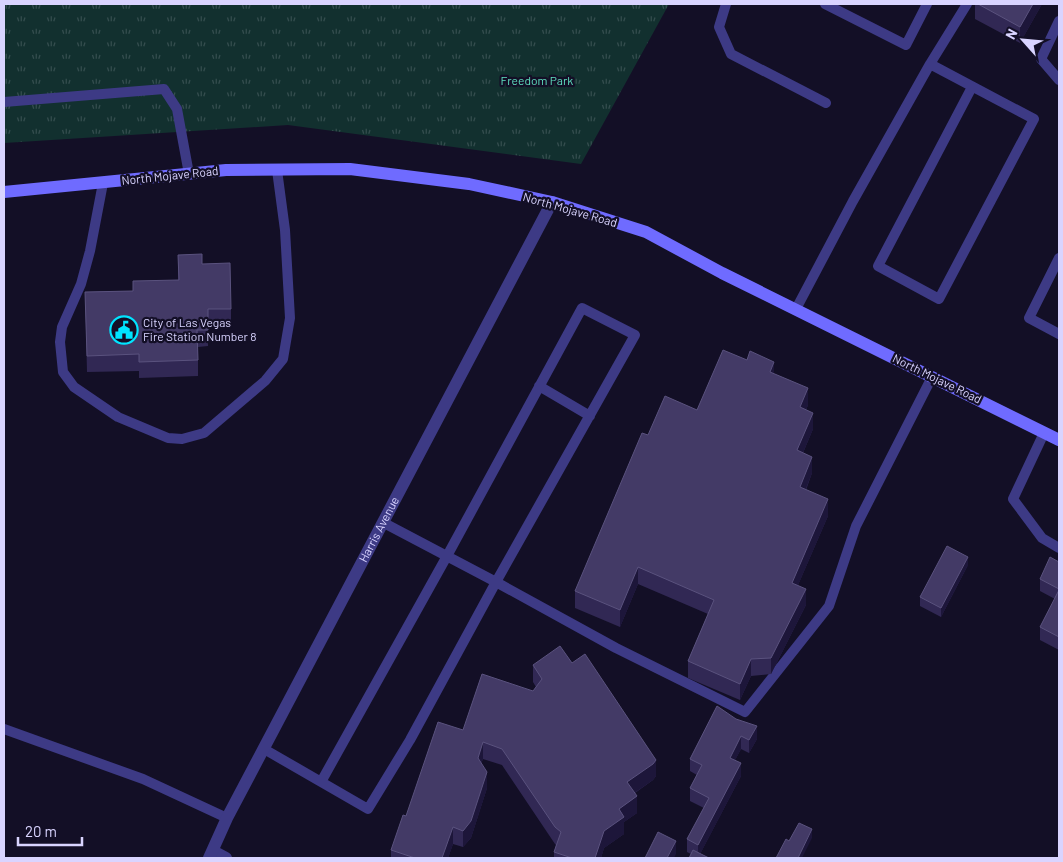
<svg xmlns="http://www.w3.org/2000/svg" width="1063" height="862" viewBox="0 0 1063 862" font-family="Barlow,sans-serif">
<defs>
<pattern id="park-tufts" width="24" height="20" patternUnits="userSpaceOnUse" patternTransform="scale(1.25)"><rect width="24" height="20" fill="#12302f"/><path d="M3 7l-1-3M5 7V3M7 7l1-3M15 17l-1-3M17 17v-4M19 17l1-3" fill="none" stroke="#344d4e"/></pattern>
</defs>
<rect width="100%" height="100%" fill="#130f26"/>
<path fill="url(#park-tufts)" d="M4,4h665l-88,160 -293,-39 -284,18z"/>
<g fill="none" stroke-linecap="round" stroke-linejoin="round">
<path stroke="#3d3a85" stroke-width="10" d="M726,4l-7,23 12,27 95,49
M825,4l81,41 21,-41
M1059,21l-18,38 18,21
M930,64l37,-60
M4,102l160,-13 13,20 12,65
M103,183l-13,68 -9,33 -19,43 -2,15 3,30 11,15 44,30 50,21 14,1 22,-6 61,-52 18,-22 7,-41 -5,-88 -8,-60
M1059,258l-30,60 30,16
M796,309l57,-108 77,-137 104,55 -95,180 -61,-33 94,-179
M539,386l51,30
M1044,433l-31,66 29,39 17,10
M4,729l139,50 84,39
M264,749l104,60 42,-69 86,-158 -112,-59
M321,782l126,-226 135,-248 53,27 -139,247 120,66 129,64 84,-106 27,-80 76,-149"/>
<g stroke="#3d3a85" stroke-width="12">
<path d="M213,851l13,7"/>
<path id="s1" d="M209,858l18,-40 325,-616"/>
</g>
<path stroke="#6f6bff" stroke-width="12" d="M4,192l222,-22 124,-1 119,15 83,18 94,30 76,41 337,167"/>
</g>
<path fill="#312854" d="M975,4h67l-22,39 -45,-24z
M178,255l24,9 29,45v16l-23,1v20l-10,1v29l-59,2v-7l-52,1 -2,-80 48,-1 45,-11z
M774,374l34,31 -2,5 7,19 -10,24 9,20 -6,17 22,26 -30,69 8,20 -35,69 -20,2 -11,24 -52,-22v-17l20,-47 -70,-30 -18,43 -45,-19v-17l73,-156 49,-25z
M1059,562v88l-19,-10v-13l15,-28 -15,-8v-12z
M968,565l-27,52 -21,-11v-9z
M572,663l84,113 -3,4 -18,13 2,20 -13,9v12l-20,14 -3,10h-47v-6l2,-7 -1,-1 -53,-79 -19,-6 -2,4 6,25 -16,50 -8,9 -10,-3 -5,14h-57v-8l15,-34 57,-86 70,-39 3,-4 -3,-5v-17z
M717,706l40,33 -8,14 -8,-4 -6,11 6,16 -41,78h-9l-4,-2v-13l17,-31 -14,-7v-13l7,-13 -7,-4v-12z"/>
<path fill="#1d163a" d="M1033,4h9l-22,39v-16z
M774,362v16l-4,-6z
M808,388v17l-8,19v-17z
M813,413v16l-16,38v-17z
M812,457v16l-12,31v-17z
M828,499v17l-36,83v-16z
M968,557v8l-27,52v-9z
M638,567v17l-18,43v-17z
M806,589v16l-35,69v-16z
M751,659v17l-11,24v-16z
M757,726v13l-8,14v-13z
M741,736v13l-11,21v-12z
M483,742v17l-5,15v-16z
M656,760v16l-3,4 -26,18v-16z
M741,763v13l-43,82v-13z
M487,772v16l-16,50 -8,9v-16z
M637,796v17l-13,9v12l-20,14 -3,10h-6l9,-27 15,-22z
M453,827v17l-5,14h-6z
M812,829v9l-10,20h-4z
M676,841v13l-2,4h-7z"/>
<path fill="#433a66" stroke="#5a527e" d="M978,4h55l-13,23z
M202,254v10l28,-1 1,46h-23v21h-11l1,30 -59,2v-8l-52,2 -2,-64 48,-1v-10l46,-1 -1,-25z
M723,350l24,10 3,-9 24,11 -4,10 38,16 -8,19 13,6 -16,37 15,7 -12,30 28,12 -36,84 14,6 -35,69 -20,1 -11,25 -52,-23 26,-61 -76,-33 -18,43 -45,-19 67,-158 6,2 17,-39 32,14z
M947,546l21,11 -27,51 -21,-11z
M1050,557l9,5v27l-19,-10z
M1059,590v47l-19,-10z
M560,646l12,17 13,-9 71,106 -3,4 -26,18 10,14 -18,13 5,8 -20,14 -9,27h-23l-18,-6 7,-20 -6,-5 -53,-78 -19,-7 -5,16 9,14 -16,49 -8,10 -10,-4 -11,31h-27l-24,-8 12,-35 3,1 32,-94 25,8 19,-56 51,17 9,-12 -9,-14z
M717,706l19,13 21,7 -8,14 -8,-4 -11,22 11,5 -43,82 -11,-6 22,-41 -19,-10 12,-23 -12,-6z
M799,823l13,6 -14,29h-22l10,-19 3,2z
M658,832l18,9 -9,17h-22z
M693,850l16,8h-20z"/>
<defs>
<g id="civic-ring" transform="scale(1.4375)"><circle r="9.5" fill="#130f26" stroke="#00e5ff" stroke-width="1.5"/><path d="M-.6-6.5H3V-4.5H.6V-3L4-1V1h2V6H-6V1h2V-1L-.6-3ZM-1.2 2.5V6h2.4V2.5Z" fill="#00e5ff"/></g>
</defs>
<g fill-rule="evenodd">
<use href="#civic-ring" x="124" y="330"/>
</g>
<g text-anchor="middle" stroke-width="4.5" stroke-linejoin="round" paint-order="stroke">
<g font-size="12" fill="#5fe0c0" stroke="#130f26">
<text x="537" y="85">Freedom Park</text>
</g>
<g font-size="12" fill="#d9d4ff" stroke="#130f26">
<text transform="translate(170 176) rotate(-6)" y="4">North Mojave Road</text>
<text transform="translate(570 210) rotate(16)" y="4">North Mojave Road</text>
<text transform="translate(937 379) rotate(26)" y="4">North Mojave Road</text>
<text dy="4" stroke="none"><textPath href="#s1" startOffset="370">Harris Avenue</textPath></text>
</g>
<g font-size="12" fill="#d9d4ff" stroke="#130f26" text-anchor="start">
<text x="143" y="327">City of Las Vegas<tspan x="143" dy="14">Fire Station Number 8</tspan></text>
</g>
</g>
<rect width="1063" height="862" fill="none" stroke="#d9d4ff" stroke-width="10"/>
<g transform="translate(1023 40) rotate(297)" stroke="#130f26" stroke-width="4" paint-order="stroke">
<path d="M0-4L9 19L0 12L-9 19Z" fill="#d9d4ff"/>
<text y="-8" font-size="14" font-weight="bold" text-anchor="middle" fill="#d9d4ff">N</text>
</g>
<path d="M18 837v8h64v-8" fill="none" stroke="#d9d4ff" stroke-width="2.5"/>
<text x="25" y="837" font-size="15" fill="#d9d4ff" stroke="#130f26" stroke-width="4" paint-order="stroke">20 m</text>
</svg>
